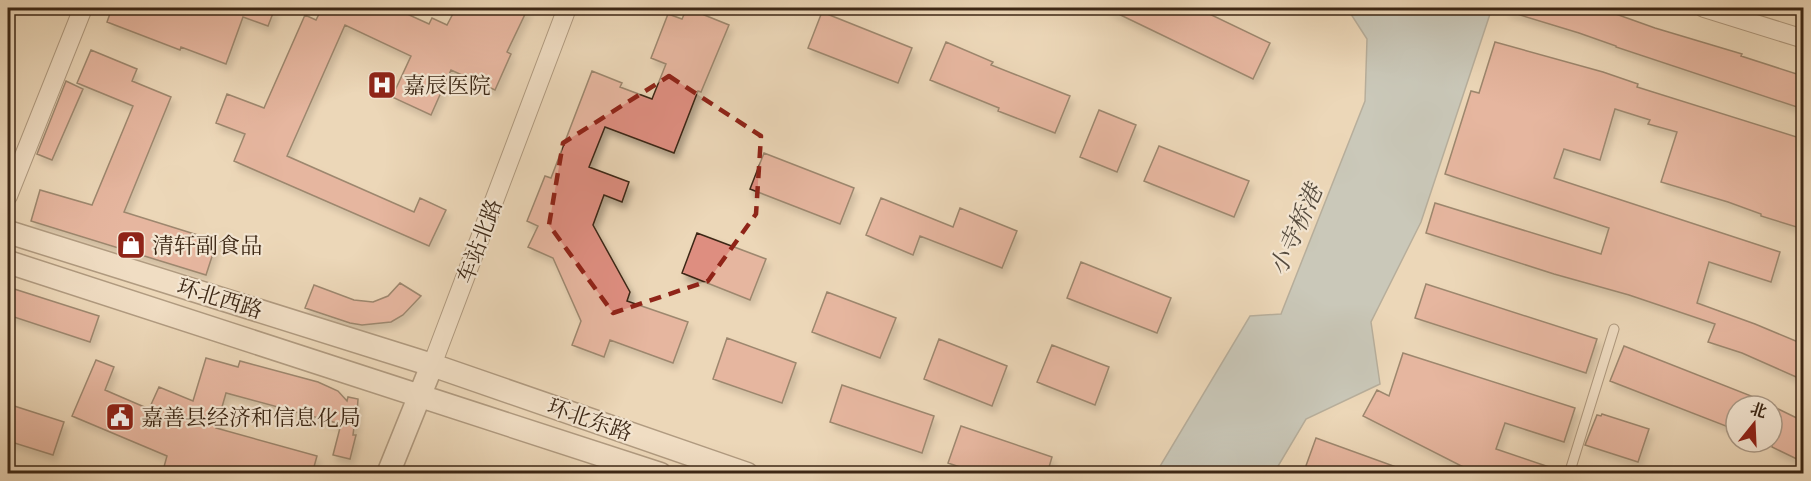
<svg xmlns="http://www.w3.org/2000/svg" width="1811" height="481" viewBox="0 0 1811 481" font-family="'Sorts Mill Goudy','Noto Serif SC',serif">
<defs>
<filter id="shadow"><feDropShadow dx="3.5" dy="6" stdDeviation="3" flood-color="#0004"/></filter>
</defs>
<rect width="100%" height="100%" fill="#ecd7b8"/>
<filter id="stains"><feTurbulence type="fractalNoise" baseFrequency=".00333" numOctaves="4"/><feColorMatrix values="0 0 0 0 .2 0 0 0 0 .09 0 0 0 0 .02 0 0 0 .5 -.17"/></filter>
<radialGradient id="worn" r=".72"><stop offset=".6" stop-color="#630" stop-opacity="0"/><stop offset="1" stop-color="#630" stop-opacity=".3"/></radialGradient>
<path fill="#9fb6bb" stroke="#777d79" stroke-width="1.5" d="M1347,8h145l-71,214 -50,100 9,62 -74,35 -32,54h-118l94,-157 31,-2 84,-213 2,-62z"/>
<path fill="#de8e80" stroke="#3c2715" stroke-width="1.5" filter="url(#shadow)" d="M112,8h163l-7,18 -25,-9 -17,47 -45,-17 -1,3 -73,-28z
M322,8h72l35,16 3,-6 15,7 9,-17h72l-21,44 4,2 -16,36 -44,-20 -20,45 -39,-18 19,-41 -66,-31 -58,131 127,56 6,-14 26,12 -17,36 -195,-85 11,-27 -29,-11 11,-29 37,14 41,-93 11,5z
M687,8l42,17 -28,67 -3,-1 -24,62 -69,-26 -16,40 40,15 -7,20 -18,-7 -11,30 37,67 -3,9 61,21 -15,41 -63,-23 -6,17 -32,-12 9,-24 -28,-63 -25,-11 10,-21 -11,-5 18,-45 6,2 41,-107 30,12 -2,4 32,12 14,-35 -15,-6 17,-44 14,5z
M1106,8h91l73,35 -17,36z
M1507,8h92l56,20 87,26 -1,2 62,20v33l-187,-62v-1l-37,-13 -72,-22z
M822,12l90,36 -14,35 -90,-35z
M946,42l47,20 -2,3 79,31 -15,37 -57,-22 1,-3 -69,-28z
M1495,42l108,30 35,12 -1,3 166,52v90l-42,-13v-2l-33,-12 -67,-20 16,-50 -29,-8 2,-4 -35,-11 -15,51 -36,-11 -10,29 226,74 -9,30 -62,-20 -12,41 58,21 48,20v36l-61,-27 -34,-11 7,-18 -86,-29 -75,-21 -128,-41 9,-30 166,51 8,-26 -164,-54 26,-83 8,2z
M91,50l46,19 -5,12 39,16 -47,115 93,29 -11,34 -175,-54 9,-31 52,15 41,-99 -56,-23z
M66,81l17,8 -31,71 -15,-6z
M1099,110l37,15 -19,47 -37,-15z
M1159,146l90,35 -15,36 -90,-36z
M764,153l90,35 -14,36 -90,-35z
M881,198l72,29 7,-19 57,23 -15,37 -82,-32 -7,19 -47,-20z
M697,233l69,26 -16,41 -68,-27z
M1081,262l90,36 -14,35 -90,-35z
M400,283l21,13 -18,19 -12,7 -29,3 -12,-2 -45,-15 9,-23 40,15 19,2 15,-6z
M1426,284l171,55 -11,34 -171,-55z
M8,287l91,29 -9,26 -82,-27z
M827,292l69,26 -16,40 -68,-26z
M727,338l69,25 -14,40 -69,-24z
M939,339l68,27 -15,40 -68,-27z
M1052,345l57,22 -14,38 -58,-23z
M1624,346l150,59 -2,1 31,15v41l-31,-15v-41h-36v24l-126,-49z
M1403,353l172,55 -11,34 -59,-19 -9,26 65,22 -1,3h-83l-114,-58 14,-26 12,6z
M206,358l32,9 2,-6 78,21 20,9 9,10 1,-4 10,2 -2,29 -2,-1 -1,8h3l-6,24 -17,-4 8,-31 -115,-31 -10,35 101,28 -5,18h-150l5,-18 -95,-40 24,-56 18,7 -9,23 44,19 10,-22 34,14z
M842,385l92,31 -12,37 -92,-31z
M8,404l56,18 -11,33 -45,-14z
M1602,414l47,15 -11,33 -53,-17 12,-30 4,1z
M961,426l91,31 -5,17h-67l-32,-11z
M1316,438l94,34v2h-107z"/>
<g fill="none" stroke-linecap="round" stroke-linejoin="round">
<g stroke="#68533e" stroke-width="11">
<path id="service" d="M1569,474l45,-145"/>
</g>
<g stroke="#68533e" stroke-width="20">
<path id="minor" d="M1704,8l100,31
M8,196l75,-188
M432,365l135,-357"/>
</g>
<g stroke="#68533e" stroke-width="25">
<path id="tertiary" d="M8,232l424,133 315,109
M8,262l652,212
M388,474l44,-109"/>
</g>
<use href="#service" stroke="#f3e5d1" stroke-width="9"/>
<use href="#minor" stroke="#f3e5d1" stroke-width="18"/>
<use href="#tertiary" stroke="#f3e5d1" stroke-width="22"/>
</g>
<path d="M0 0H1811V481H0ZM669,76l92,60 -5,78 -48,67 -95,32 -64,-88 14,-82z" fill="#ecd7b8" fill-opacity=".55" fill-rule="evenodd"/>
<path fill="none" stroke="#8f2418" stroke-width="4.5" stroke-dasharray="12 8" stroke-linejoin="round" d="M669,76l92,60 -5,78 -48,67 -95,32 -64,-88 14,-82z"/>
<defs>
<g id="hospital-square" transform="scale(1.5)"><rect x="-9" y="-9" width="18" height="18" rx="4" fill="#8f2418" stroke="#f3e5d1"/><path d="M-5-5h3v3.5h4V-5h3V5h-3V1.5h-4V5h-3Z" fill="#fff"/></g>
<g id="shop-square" transform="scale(1.5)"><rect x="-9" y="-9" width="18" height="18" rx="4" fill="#8f2418" stroke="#f3e5d1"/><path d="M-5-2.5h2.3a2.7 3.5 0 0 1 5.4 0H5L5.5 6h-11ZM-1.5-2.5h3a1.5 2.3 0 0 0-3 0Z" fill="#fff"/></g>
<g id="civic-square" transform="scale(1.5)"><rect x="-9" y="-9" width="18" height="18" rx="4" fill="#8f2418" stroke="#f3e5d1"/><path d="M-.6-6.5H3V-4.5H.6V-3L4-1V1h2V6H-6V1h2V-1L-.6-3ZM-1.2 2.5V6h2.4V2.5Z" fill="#fff"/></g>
</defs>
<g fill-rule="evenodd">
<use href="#hospital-square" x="382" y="85"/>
<use href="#shop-square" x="131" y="245"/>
<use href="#civic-square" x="120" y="417"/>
</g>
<g text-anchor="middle" stroke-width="4.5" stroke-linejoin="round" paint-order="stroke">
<g font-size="22" fill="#3c2715" stroke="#f3e5d1" text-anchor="start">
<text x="403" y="93">嘉辰医院</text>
<text x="152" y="253">清轩副食品</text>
<text x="141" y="425">嘉善县经济和信息化局</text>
</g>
<g font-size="22" fill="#3c2715" stroke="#f3e5d1">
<text transform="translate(479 241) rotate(-69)" y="8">车站北路</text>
<text transform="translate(220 298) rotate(17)" y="8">环北西路</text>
<text transform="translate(590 419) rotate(19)" y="8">环北东路</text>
</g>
<g font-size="24" font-style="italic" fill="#554b3e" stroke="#f3e5d1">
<text transform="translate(1296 230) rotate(-66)" y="8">小寺桥港</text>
</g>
</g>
<rect width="1811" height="481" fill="none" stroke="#ecd7b8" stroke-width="30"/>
<rect x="9" y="9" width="1793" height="463" fill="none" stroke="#3c2715" stroke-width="3"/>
<rect x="15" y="15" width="1781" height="451" fill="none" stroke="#3c2715" stroke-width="1.5"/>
<g transform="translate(1754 424) rotate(18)"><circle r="28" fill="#f3e5d1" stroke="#aa9986" stroke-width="1.5"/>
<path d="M0-4.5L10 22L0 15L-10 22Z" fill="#8f2418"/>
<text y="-9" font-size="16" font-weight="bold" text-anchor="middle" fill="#3c2715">北</text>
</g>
<rect width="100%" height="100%" filter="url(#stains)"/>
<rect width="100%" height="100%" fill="url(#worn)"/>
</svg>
